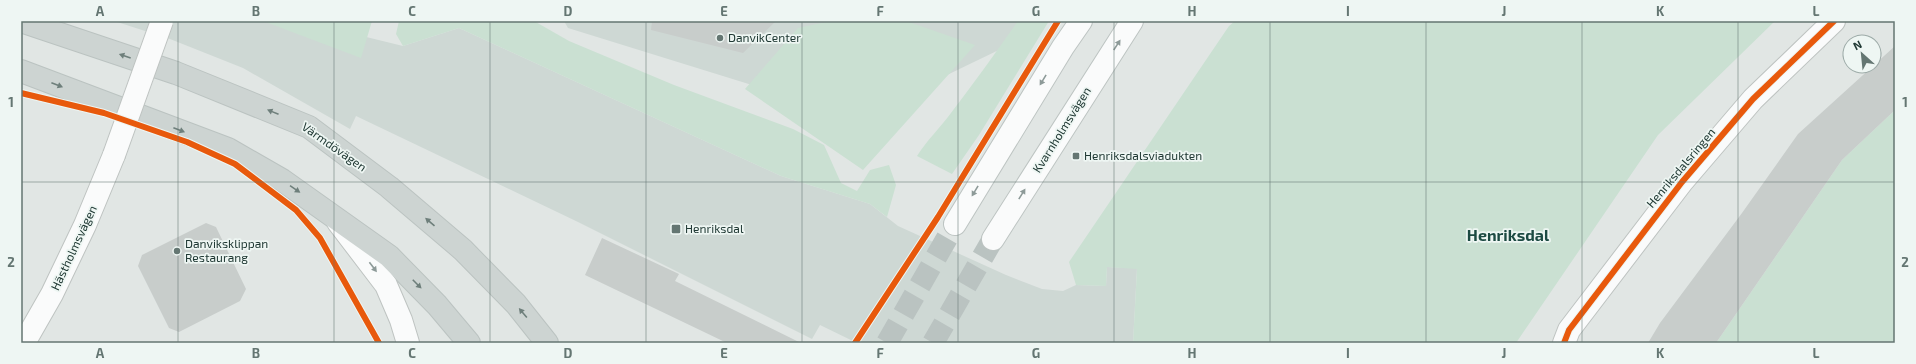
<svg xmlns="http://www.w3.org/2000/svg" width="1916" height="364" viewBox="0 0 1916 364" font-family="'Exo 2',sans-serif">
<rect width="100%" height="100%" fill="#e1e6e4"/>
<path fill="#ced8d4" d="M114,21h187l102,25 56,-18 322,148 89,28 28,22 108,49 36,14 21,2 13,-6 30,1 1,-19 30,1 -4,75h-276l-37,-18 -8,14 -234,-117 -222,-106 -6,13 -107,-61 -73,-29z
M564,21h460l-19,26 -147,71 -290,-90z"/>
<path fill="#cae0d2" d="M263,21h109l-11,37z
M399,21h135l35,20 105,44 119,44 31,16 17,38 16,8 13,-21 19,-5 7,20 -9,32 -17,-13 -89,-28 -322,-148 -56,18 -7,-12z
M831,21h75l69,24 -112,125 -118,-81 53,-61z
M1018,21h31l-70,114 -27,39 -35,-18c10,-16 23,-28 34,-43 23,-30 45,-61 67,-92z
M1235,21h540l-117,114 -142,208h-383l4,-74 -30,-2 -1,19 -30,-1 -7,-23 160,-236z
M1895,110v233h-179l126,-183z"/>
<path fill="#c8cdcb" d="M652,21h124l-33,32 -92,-23z
M1895,46v64l-53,50 -126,183h-68l12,-20 82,-110 56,-79z
M206,223l10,4 30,62 -6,12 -61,31 -10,-4 -31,-62 4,-11z
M602,238l77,36 -4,7 126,62h-74l-142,-68z"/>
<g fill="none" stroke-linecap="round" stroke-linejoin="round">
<path stroke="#bac3c1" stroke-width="22" stroke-dasharray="22 11" stroke-linecap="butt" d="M887,343l68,-119
M933,343l60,-104"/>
<g stroke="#bec3c1" stroke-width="24">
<path id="street" d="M338,222l48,63 15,35 7,23
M24,343l28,-49 33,-69 29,-70
M1564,343l5,-13 113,-148 71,-83 81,-78"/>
</g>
<g stroke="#bdc4c2" stroke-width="24">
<path id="secondary" d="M955,224l108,-177 18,-26
M993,239l139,-218"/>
</g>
<g stroke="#bbc3c1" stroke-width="24">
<path id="primary" d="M21,21l155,52 133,54 80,60 74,63 53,54 31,39
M21,71l207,78 54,31 107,76 48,49 32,38"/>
</g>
<use href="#street" stroke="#fafbfb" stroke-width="22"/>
<use href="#secondary" stroke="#fafbfb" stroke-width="22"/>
<use href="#primary" stroke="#cdd4d2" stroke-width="22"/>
<g stroke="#bec3c1" stroke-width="24" stroke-linecap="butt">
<path id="street-bridge" d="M114,155l48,-134"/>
</g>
<use href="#street-bridge" stroke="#fafbfb" stroke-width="22"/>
<g stroke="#eef6f3" stroke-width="8">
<path id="cycleway" d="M21,93l83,20 83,29 48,22 61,46 24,28 59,105
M855,343l83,-126 120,-196
M1564,343l5,-13 113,-148 71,-83 81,-78"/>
</g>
<use href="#cycleway" stroke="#e8590c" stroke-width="6"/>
</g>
<defs><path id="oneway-solid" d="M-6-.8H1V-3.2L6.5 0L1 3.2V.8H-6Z"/></defs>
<g fill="#8d9a98">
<use href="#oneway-solid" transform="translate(1117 45) rotate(-57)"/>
<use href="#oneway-solid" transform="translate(1043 80) rotate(121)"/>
<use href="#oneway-solid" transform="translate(975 191) rotate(121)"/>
<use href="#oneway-solid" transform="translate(1022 194) rotate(-58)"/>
<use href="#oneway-solid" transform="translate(373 267) rotate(53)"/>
</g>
<g fill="#6e7f7b">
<use href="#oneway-solid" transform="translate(125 56) rotate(-161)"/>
<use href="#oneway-solid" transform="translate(57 85) rotate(21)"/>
<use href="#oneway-solid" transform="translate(273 112) rotate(-158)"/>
<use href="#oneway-solid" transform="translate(179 130) rotate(21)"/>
<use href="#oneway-solid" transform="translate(295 189) rotate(34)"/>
<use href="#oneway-solid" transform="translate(430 222) rotate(-139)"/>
<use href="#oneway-solid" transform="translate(417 284) rotate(45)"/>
<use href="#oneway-solid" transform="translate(523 313) rotate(-130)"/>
</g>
<path fill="none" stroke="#647672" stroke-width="1" stroke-opacity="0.55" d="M178,21v322M334,21v322M490,21v322M646,21v322M802,21v322M958,21v322M1114,21v322M1270,21v322M1426,21v322M1582,21v322M1738,21v322M21,182h1874"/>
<g fill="#647672" stroke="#eef6f3" stroke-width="1.5">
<circle cx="720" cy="38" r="4"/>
<rect x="1072" y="152" width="8" height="8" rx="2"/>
<rect x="671" y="224" width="10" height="10" rx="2"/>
<circle cx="177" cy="251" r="4"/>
</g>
<g text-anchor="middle" stroke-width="3.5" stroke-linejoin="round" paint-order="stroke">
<g font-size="12" fill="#203934" stroke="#eef6f3" text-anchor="start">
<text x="728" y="42">DanvikCenter</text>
<text x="1084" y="160">Henriksdalsviadukten</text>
<text x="685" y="233">Henriksdal</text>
<text x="185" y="248">Danviksklippan<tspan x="185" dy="14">Restaurang</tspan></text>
</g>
<g font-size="12" fill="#203934" stroke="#eef6f3">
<text transform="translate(1062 130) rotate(-58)" y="4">Kvarnholmsvägen</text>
<text transform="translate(334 147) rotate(35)" y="4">Värmdövägen</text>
<text transform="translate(1681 168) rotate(-50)" y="4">Henriksdalsringen</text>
<text transform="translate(74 248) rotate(-65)" y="4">Hästholmsvägen</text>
</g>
<g font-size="16" font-weight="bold" fill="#1c4a42" stroke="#eef6f3">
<text x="1508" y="241">Henriksdal</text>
</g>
</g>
<rect width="1916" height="364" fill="none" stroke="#eef6f3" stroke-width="44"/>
<g transform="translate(1862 54) rotate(333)"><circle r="19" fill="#eef6f3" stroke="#9caaa7"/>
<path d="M0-3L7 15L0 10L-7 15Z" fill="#647672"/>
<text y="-6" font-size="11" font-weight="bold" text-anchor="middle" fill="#203934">N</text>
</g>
<rect x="22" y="22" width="1872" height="320" fill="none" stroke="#647672" stroke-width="1.5"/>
<g font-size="13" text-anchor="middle" font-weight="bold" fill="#647672">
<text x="100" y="16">A</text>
<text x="256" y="16">B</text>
<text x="412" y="16">C</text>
<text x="568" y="16">D</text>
<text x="724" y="16">E</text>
<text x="880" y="16">F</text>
<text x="1036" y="16">G</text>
<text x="1192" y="16">H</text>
<text x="1348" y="16">I</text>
<text x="1504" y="16">J</text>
<text x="1660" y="16">K</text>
<text x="1816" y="16">L</text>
<text x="11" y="107">1</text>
<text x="1905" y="107">1</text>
<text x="11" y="267">2</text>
<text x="1905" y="267">2</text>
<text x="100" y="358">A</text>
<text x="256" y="358">B</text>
<text x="412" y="358">C</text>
<text x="568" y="358">D</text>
<text x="724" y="358">E</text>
<text x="880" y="358">F</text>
<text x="1036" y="358">G</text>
<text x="1192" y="358">H</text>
<text x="1348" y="358">I</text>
<text x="1504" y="358">J</text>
<text x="1660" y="358">K</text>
<text x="1816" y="358">L</text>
</g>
</svg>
